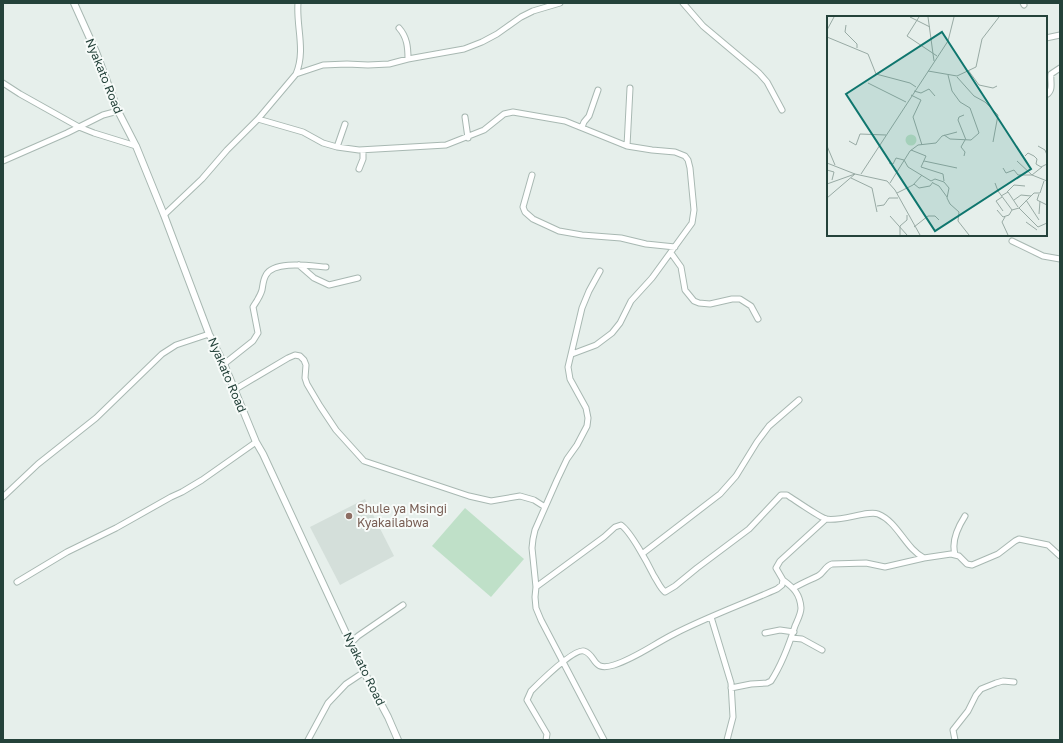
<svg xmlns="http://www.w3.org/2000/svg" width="1063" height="743" viewBox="0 0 1063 743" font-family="'Golos Text',sans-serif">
<rect width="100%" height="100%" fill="#e6efeb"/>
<path fill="#d4dfda" d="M365,499l29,57 -54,29 -30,-58z"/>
<path fill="#bfe0c8" d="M465,508l59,51 -33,38 -59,-51z"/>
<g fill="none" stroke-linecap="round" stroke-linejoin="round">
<g stroke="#a8b8b2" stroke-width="7">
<path id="minor" d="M683,3l20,23 56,47 8,9 15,28
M1023,3l1,2
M399,28c8,9 9,19 9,31
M1046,38l14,-3
M296,74l27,-9 24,-1 21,1 21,-1 19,-5 56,-10 18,-7 15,-8 24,-17 12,-6 27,-8
M3,83l17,11 59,33 15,6 42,13
M1046,95c8,-5 4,-12 5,-21l9,-6
M465,117l3,21
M258,119l45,13 20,11 14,4 22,3 87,-5 38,-15 20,-16 9,-2 52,9 62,25 25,4 23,2 10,4 3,4 2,8 4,42 -2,13 -40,55 -21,23 -11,22 -8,10 -16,12 -24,9
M582,127l2,-5 5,-6 9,-26
M627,146l3,-58
M337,147l8,-23
M3,161l64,-28 36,-18 15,-4
M359,169l4,-10v-9
M532,175l-9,32 2,5 8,7 26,12 23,4 39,3 25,6 29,3
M164,215l38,-36 25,-29 31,-31 38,-45c10,-24 0,-47 2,-71
M1012,241l31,15 17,3
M671,253l10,14 4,23 9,11 5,2 11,1 22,-5h8l11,7 7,13
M299,265l15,13 15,7 29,-7
M600,271l-11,20 -7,17 -14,59 2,12 16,29 2,10 -1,8 -10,19 -10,14 -10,21 -22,50 -2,9 -1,9 4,39 -1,10 1,11 5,12 63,120
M224,364l29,-23 5,-8 -5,-26c3,-5 7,-10 9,-17 1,-5 1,-10 4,-15 8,-15 45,-9 60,-8
M234,390l54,-32 7,-3 5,1 4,4 2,5 -1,13 2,6 13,22 16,24 28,31 105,35 22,5 29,-5 14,4 11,7
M3,497l35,-33 58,-46 66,-64 14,-9 33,-11
M642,554l78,-60 16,-18 21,-34 12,-16 30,-26
M955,554c-4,-13 3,-27 10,-38
M17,582l50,-30 49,-24 55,-31 11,-5 20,-12 54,-38
M536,587l68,-50 11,-10 6,-2c10,7 27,39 33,51 4,6 6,12 11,16l10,-6 22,-18 52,-39 32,-34h6c8,5 32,22 39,24 15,3 42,-9 52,-5 20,8 27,34 46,44l27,-4 8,2 8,8 5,1 26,-11 17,-13 4,-2 29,6 12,11
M794,588c8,-5 16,-8 24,-12 6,-3 7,-10 14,-12l34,-1 19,4 39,-9
M711,617l20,66 2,34 -6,23
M765,633l15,-3 14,2
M791,638l11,1 20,11
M351,643l7,-7 45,-31
M731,688l20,-4 16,-1 4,-2c11,-17 18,-36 24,-55 2,-5 6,-12 6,-18 -1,-14 -7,-20 -18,-28
M308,740l20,-37 18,-19 18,-12
M546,740l1,-6 -20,-34 4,-9c8,-8 43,-43 53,-40 13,4 7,21 30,14 22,-7 40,-21 60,-31 33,-17 69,-30 103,-45l5,-4 1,-5 -7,-12 4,-7 46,-42
M955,740l-2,-10 15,-19 8,-16 5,-6 15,-6 7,-2 11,1"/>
</g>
<g stroke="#a8b8b2" stroke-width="8">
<path id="tertiary" d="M74,3l22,49 22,59 18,35 28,69 45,119 15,30 32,78 7,12 101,218 24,45 10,23"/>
</g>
<use href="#minor" stroke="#fff" stroke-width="5"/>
<use href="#tertiary" stroke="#fff" stroke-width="6"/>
</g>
<circle fill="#8d6e63" stroke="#f7fbf9" stroke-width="1.5" cx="349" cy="516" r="4"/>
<g text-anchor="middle" stroke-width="4" stroke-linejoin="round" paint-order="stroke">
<g font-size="12" fill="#24423a" stroke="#f7fbf9">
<text transform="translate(104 76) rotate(68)" y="4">Nyakato Road</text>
<text transform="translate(227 375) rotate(67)" y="4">Nyakato Road</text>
<text transform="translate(364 669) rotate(64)" y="4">Nyakato Road</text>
</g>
<g font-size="12" fill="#785e54" stroke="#f7fbf9" text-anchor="start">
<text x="357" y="513">Shule ya Msingi<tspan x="357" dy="14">Kyakailabwa</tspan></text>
</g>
</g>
<g transform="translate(827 16)">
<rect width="220" height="220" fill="#e6efeb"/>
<path d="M78.5 124a5.5 5.5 0 1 1 11 0a5.5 5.5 0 1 1-11 0Z" fill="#bfe0c8"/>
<path fill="none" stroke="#98aaa4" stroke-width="1" d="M83,1l20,10M92,1l-12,19 30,20M101,1l6,44M19,9l-1,7 12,12v4M0,14l7,-13M0,21l41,17 8,20 34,9 6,4M141,54l11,15 14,3 4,-2M101,55l29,5 19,-9 6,-28 17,-22M130,61l17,19 11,6 13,13 -5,27M41,67l38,19M87,75l7,2 8,-4 6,7M84,79l10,5 -8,17 9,28M137,99l-5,2 -1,3 8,20M117,119l6,4 21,1 8,-7 -9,-25 -10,-6 -8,-11 -4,-16M22,125l7,4 4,-11 26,1M0,130l8,19M211,130l7,4 2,5M84,134l15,6 -5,11 22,7 1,7M137,140l1,-4 -4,-5 4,-7M198,140l3,-3 6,3 3,3 -1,5 5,3 6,-3M97,145l33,7M190,145l15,14M0,147l28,11 -28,24M62,147l4,1 3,-6 8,2 4,7 23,14 4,-2 9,3 5,6 -2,10 3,6 9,8 -1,9 11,14M176,152l3,5 8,-3 4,5h14l15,6M0,154l7,2 -2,8M34,158l87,-133 6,-24M205,159l10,-8M24,162l21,10 5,24M63,167l20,-32 8,-6 18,-2 6,-7 15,-4M106,167l6,3 8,11M168,167l3,8 14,19 7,-2 19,19 9,-4M0,168l28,-10 32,7 8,9 25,45M87,168l5,4 11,-2 3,-4M180,176l7,-7 11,1M70,177l16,-8 9,-10M212,178l-2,6 10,5M174,180l7,-4 10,15M175,181l-6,4 7,10M187,184l7,-5 10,1M199,184l13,20M50,190l7,-1 5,-7h9M192,192l15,-15h6l4,-12M170,194l6,7 6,-2 3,-5M212,198l1,-13M63,200l17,19M178,201l-3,5 6,13M199,206l11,8M87,211l14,-11h7l4,4M73,219v-9l7,-6v-5"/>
<path fill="#0f766e" fill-opacity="0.15" stroke="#0f766e" stroke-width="2" d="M115,16l89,137 -96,62 -89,-137z"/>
<rect width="220" height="220" fill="none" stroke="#24423a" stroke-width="2"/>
</g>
<rect width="1063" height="743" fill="none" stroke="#24423a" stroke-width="8"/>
</svg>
